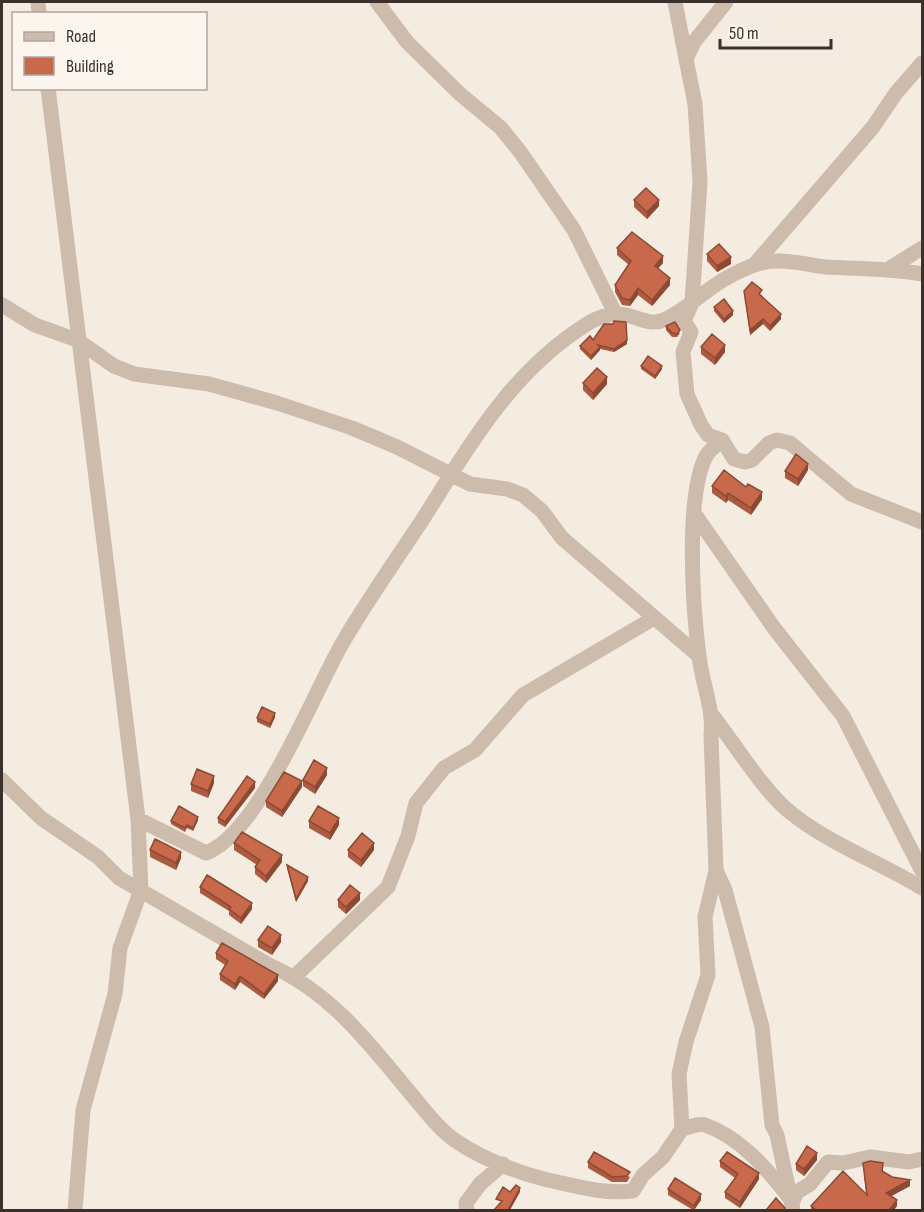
<svg xmlns="http://www.w3.org/2000/svg" width="924" height="1212" viewBox="0 0 924 1212" font-family="'Sofia Sans Condensed',sans-serif">
<rect width="100%" height="100%" fill="#f4ebe1"/>
<g fill="none" stroke-linecap="round" stroke-linejoin="round">
<path stroke="#cdbbac" stroke-width="15" d="M38,2l1,12
M377,2l30,40 53,52 41,34 20,25 53,77 41,83
M675,2l11,57
M726,2l-32,40 -8,17 9,45 5,78 -8,121 -8,18 7,11 -8,20 4,42 14,31 7,10 14,5 12,19 11,3 7,-2 17,-17 8,-3 13,3 61,51 71,28
M48,88l90,731 3,71 -21,58 -5,46 -32,116 -8,100
M754,265l119,-138 23,-34 26,-30
M890,268l32,-20
M2,305l33,20 42,15 37,26 20,8 75,10 68,19 75,25 45,19 73,37 37,5 16,6 19,16 20,27 137,118
M694,513l80,115 69,88 79,155
M713,716c21,27 52,77 78,97 37,30 90,50 131,75
M2,780l39,38 57,39 21,21 150,87c59,26 97,74 137,123 15,17 31,40 50,53 28,19 67,34 101,41 26,6 49,12 76,9l10,-16 20,-18 19,-28 -3,-55 7,-32 22,-67 -3,-58 11,-47 -5,-134c3,-28 -9,-52 -12,-80 -6,-47 -14,-159 7,-200 3,-6 11,-11 16,-16
M138,819l68,34c54,-20 108,-162 137,-211 24,-41 52,-81 78,-120 48,-75 88,-149 166,-198 40,-25 53,6 77,-4 26,-12 43,-33 68,-45 13,-7 28,-14 43,-14 17,-1 34,4 51,6 33,2 64,1 96,7
M716,870l9,20 37,137 10,98 5,10 16,75
M295,976l93,-89 20,-51 8,-33 28,-35 31,-18 48,-55 131,-77
M682,1129c7,-2 17,-6 23,-4 35,12 62,44 84,72
M793,1201l4,-9 13,-8 18,-22 15,1 27,-6 39,5 13,-3
M467,1210l-1,-7 14,-19 23,-20"/>
</g>
<path fill="#ac5a40" d="M634,200l25,6 -12,13 -13,-12z
M617,248l46,15 -5,5 12,17 -18,21 -14,-11 -8,11 -8,-1 -7,-13v-7l14,-20 -12,-10z
M707,254l24,10 -14,8 -10,-11z
M744,291l18,4v1l19,23 -11,12 -7,-7 -13,11z
M714,307l19,8 -9,8 -10,-12z
M666,326l14,7 -3,4h-5l-6,-7z
M593,340l34,4 -13,8 -14,-3v1l-9,10 -11,-11v-3z
M701,347l24,5 -10,13 -14,-11z
M641,366l21,3 -7,10 -14,-10z
M583,383l24,1 -14,16 -10,-10z
M808,470l-10,16 -13,-8v-7z
M712,486l34,1 16,12 -11,16 -23,-15 -2,3 -14,-10z
M275,717l-5,11 -13,-6v-4z
M327,775l-12,19 -12,-8v-6z
M214,783l-6,15 -17,-7v-7z
M302,787l-20,30 -16,-10v-6z
M255,788l-30,39 -7,-4v-5z
M198,820l-5,11 -6,-3 -2,4 -14,-8v-3z
M309,821l30,4 -9,15 -21,-12z
M234,843l48,19 -16,21 -11,-9v-7l2,-2 -23,-15z
M150,850l31,8 -5,12 -26,-13z
M348,850h26l-13,17 -13,-10z
M287,865l21,16 -12,21 -9,-34z
M200,887l52,22 -11,15 -12,-9v-4l-29,-18z
M338,900h22l-14,14 -8,-7z
M258,940l23,2 -9,13 -14,-8z
M216,953l62,28 -14,18 -24,-17 -5,8 -15,-10v-6l5,-9 -9,-6z
M817,1160l-13,16 -8,-6v-6z
M720,1161l39,18 -19,29 -15,-10v-6l10,-14 -15,-11z
M588,1162l42,15 -3,5h-15l-24,-14z
M863,1163l20,6v3l27,14 -19,10 6,10 -3,4h-83v-4l55,-12z
M668,1189l33,11 -7,10h-1l-25,-15z"/>
<path fill="#8c4a34" d="M659,200v6l-12,13v-7z
M663,256v7l-8,9v-6z
M731,257v7l-14,8v-6z
M670,278v7l-18,21v-6z
M638,288v7l-8,11v-6z
M733,311v4l-9,8v-4z
M781,314v5l-11,12v-5z
M763,319v5l-13,11v-5z
M627,340v4l-13,8v-3z
M725,345v7l-10,13v-7z
M600,347v3l-9,10v-4z
M662,366v3l-7,10v-3z
M607,377v7l-14,16v-7z
M808,464v6l-10,16v-7z
M762,492v7l-11,16v-7z
M728,493v7l-2,3v-7z
M275,713v4l-5,11v-4z
M327,768v7l-12,19v-7z
M214,776v7l-6,15v-7z
M302,781v6l-20,30v-6z
M255,782v6l-30,39v-5z
M198,817v3l-5,11v-3z
M339,818v7l-9,15v-7z
M374,843v7l-13,17v-7z
M181,852v6l-5,12v-7z
M282,855v7l-16,21v-7z
M308,877v4l-12,21v-3z
M360,893v7l-14,14v-7z
M252,903v6l-11,15v-6z
M281,935v7l-9,13v-7z
M278,975v6l-14,18v-5z
M240,976v6l-5,8v-6z
M817,1153v7l-13,16v-7z
M759,1173v6l-19,29v-6z
M910,1180v6l-24,13v-6z
M520,1188v4l-10,18h-2z
M701,1194v6l-7,10v-4z
M897,1200v6l-3,4h-5z"/>
<path fill="#c8694b" stroke="#8c4a34" stroke-width="1.5" d="M646,188l13,12 -12,12 -13,-12z
M632,232l31,24 -8,10 15,12 -18,22 -14,-12 -8,12 -8,-2 -7,-13 16,-24 -14,-13z
M719,244l12,13 -14,9 -10,-12z
M752,282l10,8 -3,4 22,20 -11,12 -7,-7 -13,11 -6,-39z
M724,299l9,12 -9,8 -10,-12z
M614,321l12,1 1,18 -13,9 -16,-4 2,2 -9,9 -11,-10 10,-10 3,4 11,-16h9z
M675,322l5,8 -3,4 -5,-1 -6,-7z
M712,334l13,11 -10,13 -14,-11z
M648,356l14,10 -7,10 -14,-10z
M597,368l10,9 -14,16 -10,-10z
M796,454l12,10 -10,15 -13,-8z
M724,470l22,17 2,-3 14,8 -11,16 -23,-15 -2,3 -14,-10z
M262,707l13,6 -5,11 -13,-6z
M314,760l13,8 -12,19 -12,-7z
M197,769l17,7 -6,15 -17,-7z
M284,772l18,9 -20,30 -16,-10z
M247,776l8,6 -30,40 -7,-4z
M179,806l19,11 -5,11 -6,-3 -2,3 -14,-7z
M318,806l21,12 -9,15 -21,-12z
M242,832l40,23 -16,21 -11,-9 5,-7 -26,-17z
M362,833l12,10 -13,17 -13,-10z
M155,839l26,13 -5,11 -26,-13z
M287,865l21,12 -12,22z
M207,875l45,28 -11,15 -12,-9 2,-2 -31,-20z
M350,885l10,8 -14,14 -8,-7z
M268,926l13,9 -9,13 -14,-8z
M222,943l56,32 -14,19 -24,-18 -5,8 -15,-10 8,-13 -12,-8z
M807,1146l10,7 -13,16 -8,-5z
M594,1152l36,20 -3,4 -15,1 -24,-15z
M727,1152l32,21 -19,29 -15,-10 13,-18 -18,-13z
M870,1161l13,2 -1,8 10,6 18,3 -24,13 11,7 -8,10h-73l-5,-4 32,-35 24,24 -4,-32z
M675,1178l26,16 -7,12 -26,-17z
M516,1185l4,3 -12,22h-14l8,-9 -6,-2 7,-12 7,5z
M776,1198l9,10 -1,2h-15l-2,-1z"/>
<rect width="924" height="1212" fill="none" stroke="#3b302b" stroke-width="6"/>
<rect x="12" y="12" width="195" height="78" fill="#fbf5ee" stroke="#aea6a0" stroke-width="1.5"/>
<rect x="24" y="32" width="30" height="9" fill="#cdbbac" stroke="#aea6a0" stroke-width="1.5"/>
<text x="66" y="42" font-size="18" fill="#3b302b">Road</text>
<rect x="24" y="57" width="30" height="18" fill="#c8694b" stroke="#aea6a0" stroke-width="1.5"/>
<text x="66" y="72" font-size="18" fill="#3b302b">Building</text>
<path d="M720 39v9h111v-9" fill="none" stroke="#3b302b" stroke-width="3"/>
<text x="729" y="39" font-size="18" fill="#3b302b" stroke="#fbf5ee" stroke-width="4.5" paint-order="stroke">50 m</text>
</svg>
